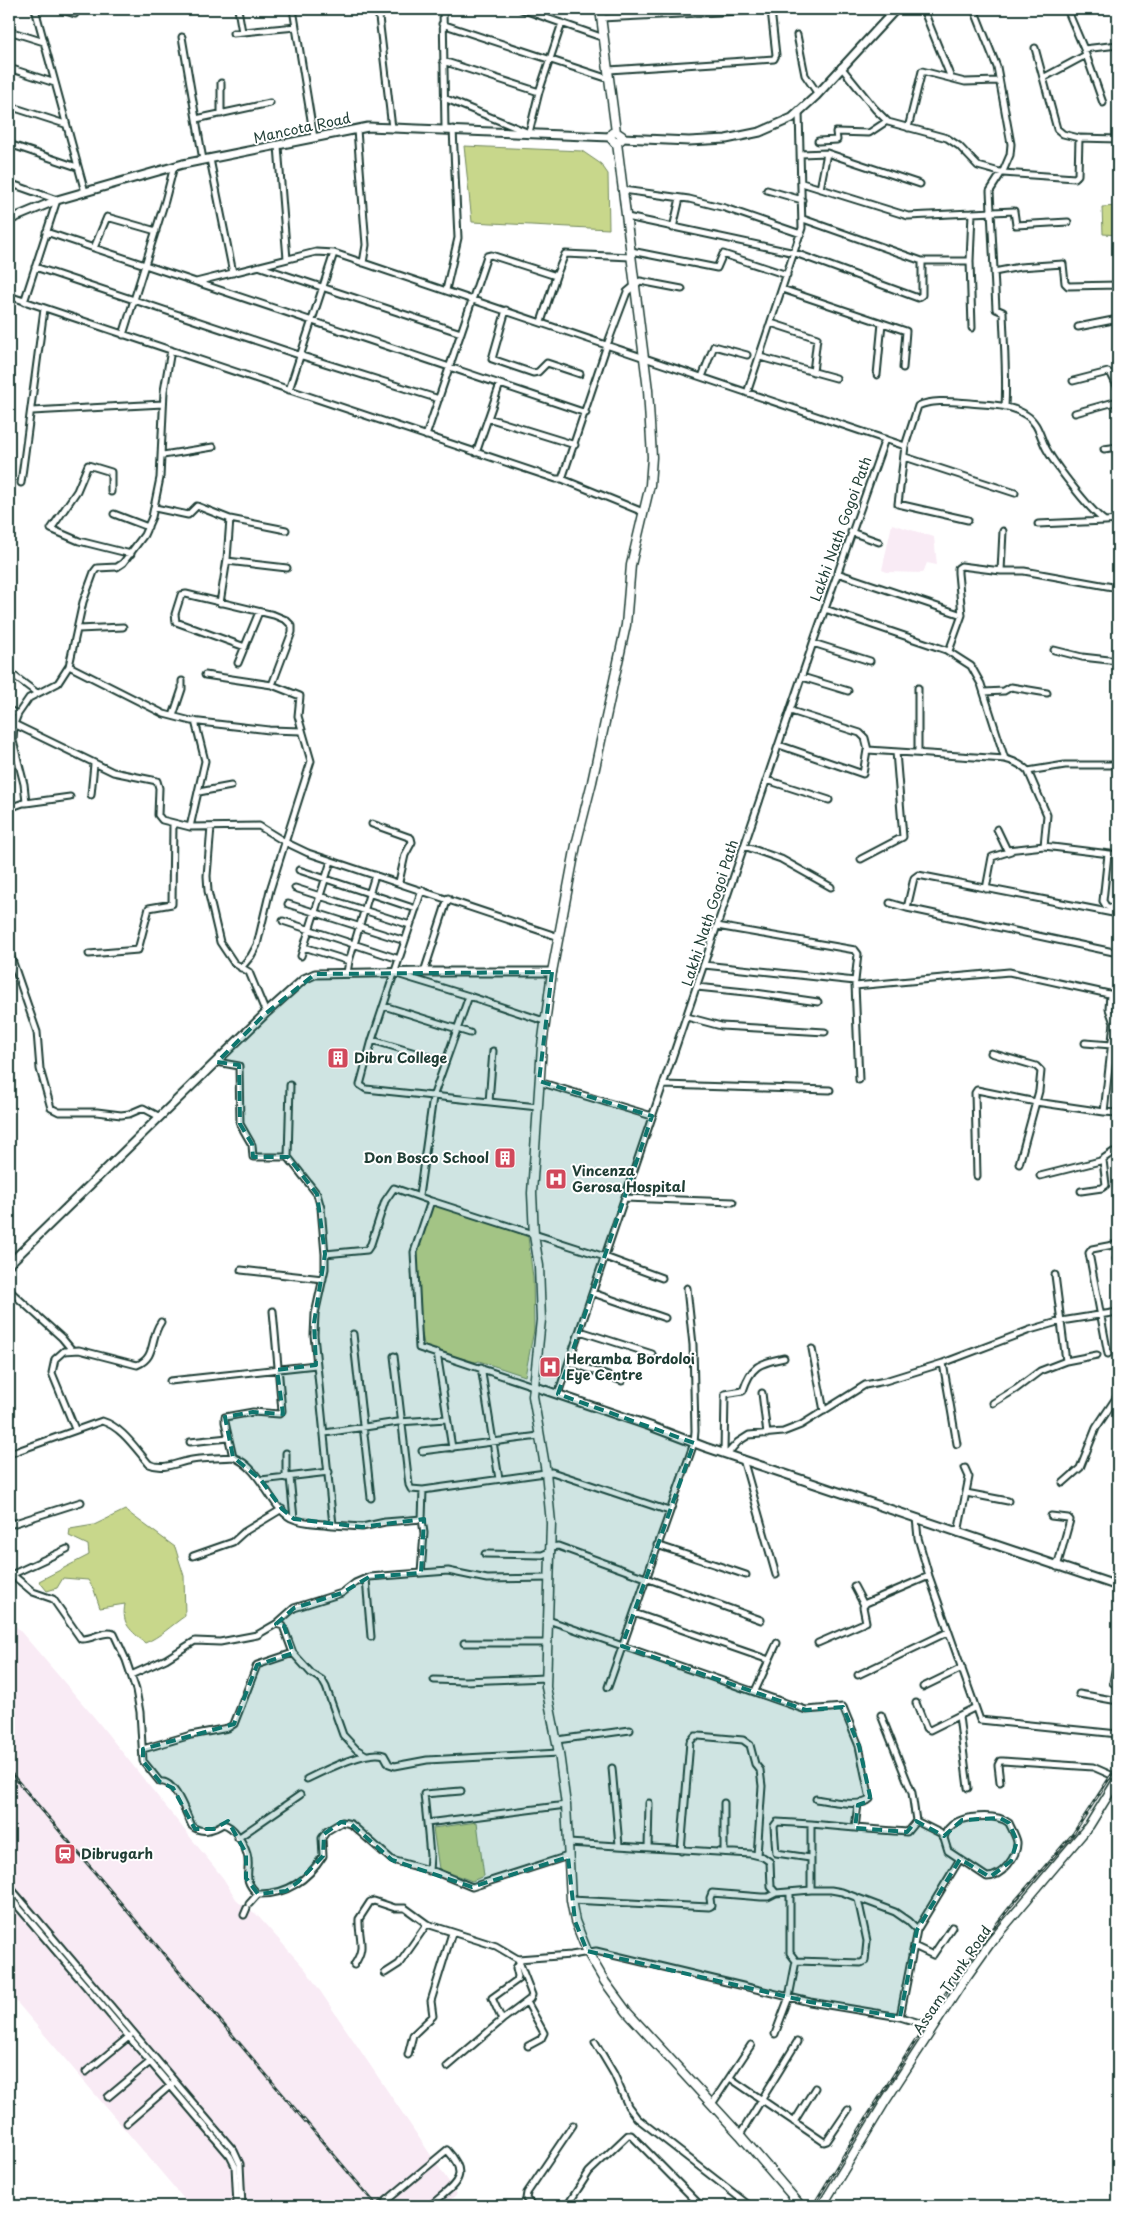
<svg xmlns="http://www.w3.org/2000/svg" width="1127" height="2215" viewBox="0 0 1127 2215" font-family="'Playpen Sans',sans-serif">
<rect width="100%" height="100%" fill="#fff"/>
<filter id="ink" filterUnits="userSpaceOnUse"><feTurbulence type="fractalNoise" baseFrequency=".02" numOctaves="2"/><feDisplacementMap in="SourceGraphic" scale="10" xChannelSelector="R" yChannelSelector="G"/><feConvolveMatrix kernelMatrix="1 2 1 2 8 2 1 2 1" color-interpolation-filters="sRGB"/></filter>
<g filter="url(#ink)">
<path fill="#f9ebf5" d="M892,524l42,13 3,28 -10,-2 -4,10 -36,-1 -5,-2z
M9,1618l85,99 129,161 15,24 18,12 50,56 151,224 -14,12h-253l-181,-213z"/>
<path fill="#c8d78b" stroke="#748a60" d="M464,146l118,5 19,13 7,10 1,55 -137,-7z
M1118,206v29l-15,-1 -1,-27z
M435,1201l93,36 5,41 1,52 -9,46 -46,-15 -3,1 -51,-13 -5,-25 -4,-75z
M125,1510l50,37 9,29 1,40c-13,9 -25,21 -40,27 -14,-13 -24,-18 -20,-39l-25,4 -6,-18 -6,-10 -25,-2 -6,10 -10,3 -8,-10 50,-26 -1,-10 -19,-9 1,-7 24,-4z
M477,1822l7,54 -12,5 -33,-12 -6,-41z"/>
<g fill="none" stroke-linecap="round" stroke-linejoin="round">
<g stroke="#1f3d34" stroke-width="9">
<path id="street" d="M35,9l50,183
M59,9l16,5
M238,9l4,23
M293,9l21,129
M378,9l14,119
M443,9l2,120
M521,9l83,29
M923,9l28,69
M974,9l23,58 14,77 -1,11 -6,14 -14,22 6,118 7,3c1,32 4,63 2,95
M1067,9l17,40 19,54
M601,18l178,-9
M442,24l167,55
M9,31l35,11
M233,33l63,-6
M797,35l8,40 13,19
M182,37l21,123
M1035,48l22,81 6,5 16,4
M1084,49l34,-4
M443,61l96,31
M841,67l34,42 13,13 59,16 12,8 19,20 25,7 72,5 3,-3 1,-37 39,1
M9,68l46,15
M609,70l165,-11 2,-4 -5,-45
M1043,78l43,-23
M221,83v31
M444,98l85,35 10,-41 23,-69
M9,106l56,18
M196,119l74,-16
M908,128l14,-57 43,11 34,-1
M357,130l9,115 -3,18
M818,141l19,-1 -1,-8 33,1 18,-12
M9,144l68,23
M278,146l9,113
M801,154l26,-1 93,31
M210,159l23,114
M9,183l48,17 -33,102
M802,183l106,33 64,-3 -2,48 2,67
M820,189l7,-36
M623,190l66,9 36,9 76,26
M767,190l35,10
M972,213l42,-2 2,14 52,-3
M627,217l168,36 123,45 4,-3v-34
M803,219l119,42h48
M673,228l7,-30
M46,232l150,50 120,-30 18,1
M94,248l13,-31 49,14
M631,251l86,17 6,-14 64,21
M35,267l264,88 140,44
M261,267l200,66
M994,272l26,-5 43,-3 2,19 3,3 50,-1
M556,276l9,-22 66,3
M196,282l390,131
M1116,285l2,18
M782,289l124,42 -3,37
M446,290l12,-52 -5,-109
M9,296l547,183h6l81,33
M506,310l-14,49 41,14 5,-1 9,-9 33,11
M771,323l46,15 -4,34
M1078,327l40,-8
M123,335l42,-134 9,-35
M760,357l76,21
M877,375l5,-52
M702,377l12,-31 33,9
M1073,381l35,-9 3,2 7,14
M289,390l45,-137 571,193 13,-40c15,-7 36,-4 52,-3 19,2 40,1 56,12 13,8 14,23 21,35 9,16 44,62 58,71l13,-1
M747,393l55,-165 -3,-116
M32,411l131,-7
M1075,413l43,-12
M488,418l87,27
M426,436l61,-180 4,-1 65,21 -15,46
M905,446l-7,58 70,16
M1104,449l14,-2
M476,453l24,-69
M163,455l50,-8
M905,457l110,36
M562,479l45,-134 20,-53 13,-11 42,8
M21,483l23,-174
M111,492v-20l-23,-7 -11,26 -26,38 28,12 52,13
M155,508l33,7 9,-9 33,13 -3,40 -7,44
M114,514l34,13
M230,519l56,11
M1038,524l67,-3
M851,532l28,10
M227,561l60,7
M1001,571l2,-40
M837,573l125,42 -4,-42v-5l3,-2 40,5h23l94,17
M825,609l121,41 25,16 10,18 24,75
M78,629l45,-2
M813,643l57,18
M1054,650l28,7 36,4
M949,651l13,-36
M238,663l21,-51
M69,666l95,48 27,7 78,9 33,1
M9,672l28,21
M205,675l67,10
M802,677l46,14
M918,688v64
M984,692l20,-1 7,-4 36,6
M9,710l9,4
M791,711l69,22 5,5 3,12 137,9c9,2 16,5 23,12l19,44 -3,31 74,9
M173,716l9,-27v-8
M14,724l99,48 44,9 2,7 -1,27 4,5 28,7 69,-1 26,16 23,11 251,84
M779,745l84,29 4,-24
M1028,771l37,-6h53
M767,780l62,20
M199,792l32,-6
M91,795l3,-31
M26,803l44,-6
M9,808l17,-6 -2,-18 -11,-43 1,-17 4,-10 11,-16 29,-15 11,-17 14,-64 11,-30 3,-4 20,-1 6,-4 21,-28 8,-18 8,-39 4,-87 7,-41
M372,824l39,14 1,4 -7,13 -6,27
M190,827l15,-66 -10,-40
M211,827l-4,49 1,15 12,51 14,21 15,9 17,41
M997,829l10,21 37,-4
M744,846l37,13 50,28
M1108,854l-5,47 3,5 12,5
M861,859l42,-22 -7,-85
M299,870l117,39
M295,888l115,37
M986,889l6,-32 19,-6
M422,890l-50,150 -12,45 6,4 172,18
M890,903l17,5 211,45
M288,904l117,37
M907,908l7,-30 4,-3 200,39
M283,921l116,38
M304,947l45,14
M9,951l28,81 3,37 11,39 8,4h38l24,3 8,-1 14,-6 17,9
M89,954l49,-4 11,-42 23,-4 1,-81
M301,956l30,-95
M704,965l151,16 3,-27 -3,-4 -138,-24
M241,968l10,-12 6,-11 13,-55 41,-129 -13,-45 2,-20 -28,-11 20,-53v-6l-6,-6 -12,-5 -88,-21 -5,1 -6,19 1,8 69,25
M424,972l24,-74
M347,973l2,-12 26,-86
M397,974l72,22 75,25
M855,984l4,96
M855,986l154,-14 109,24
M697,987l58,6 63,9
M384,1006l86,27
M687,1017l34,9 104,6
M372,1040l73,22
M1085,1043l27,2
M991,1053l45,13 5,5 -2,20 -20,73
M217,1062l22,4 1,58 12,21 1,12h35
M539,1082l113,34
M290,1085l-2,72 29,37 4,14 4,46v15l-10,45 -1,21 19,190 29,2 23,-5 37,-3
M663,1085l167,5
M489,1102l4,-51
M1104,1112l14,1
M977,1176l-2,-83 2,-3 59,12 68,10 10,-89 -5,-14 1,-15
M1040,1176l60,-15 13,-9 5,-1
M1081,1191l21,-3 4,-3 -3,-25
M419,1196l14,-99 36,-101
M625,1198l108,4
M325,1254l42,-4 4,-6 14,-43 9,-13 37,13
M1116,1259h2
M241,1270l82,9
M9,1290l53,48 10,12
M593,1293l72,25
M580,1331l72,23
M353,1334l18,164
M812,1349l12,62
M437,1353l15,95
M1108,1354l-19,-101 3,-4 26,-5
M394,1356l15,129 2,4 12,1 129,-18 117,39
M1066,1361l31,-6
M569,1362l53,19
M943,1363l14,81
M481,1367l18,112
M170,1381l146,-16
M533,1386l-114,-38 -5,-96 17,-51 174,56 57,21
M762,1393l5,41
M558,1394l255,-751 72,-204
M993,1403l23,-14 24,-18 26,-10 -11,-86
M75,1429l-23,-56 3,-14 9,-8 15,-1 58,15c20,-8 12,-26 24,-43
M325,1433l73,-11 49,-3
M190,1442l38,-4
M422,1451l117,-15
M724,1453l1,-59 18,-3c8,-25 16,-28 41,-33
M9,1454l93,-33c20,6 33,27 47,43 15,7 28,-2 43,-4 14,-2 28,-2 41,-3 29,11 36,49 58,61 12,6 30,5 42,7
M727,1454l11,-12 11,-7 34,-3 18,-7 64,-40 20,-4 58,-18 87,-33 31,-9 57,-9
M233,1457l-8,-35v-5l28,-5 26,2 3,-3 -9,-100
M743,1459l33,116
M290,1477l4,42
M286,1478v-25
M261,1480l68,-8
M1063,1483l17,-15 16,-40 22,-33
M966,1493l42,8
M1051,1516l17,2 2,2 -13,47
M916,1518l2,20 11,38 51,144 138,14
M9,1525l72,-23
M958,1533l11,-56 -4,-9
M657,1545l89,30
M551,1547l7,-1 203,74
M485,1554l57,1 9,-4
M193,1556l40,-14 11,-10 38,-23
M9,1572l24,20 20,7 28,40c11,1 22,-9 33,-5l12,26 10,30 4,22 3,49 17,21c15,-3 26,32 32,44 9,8 22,4 31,-2 11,2 21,20 24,30 5,16 -7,25 11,40 28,1 50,-14 65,-38l-1,-18 5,-7 15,-9 9,2 41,36 44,12 36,15 96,-31
M421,1573l3,-40 -2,-14 1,-29
M11,1575l56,-26
M366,1579l5,58
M854,1586l10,19
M634,1613l135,47
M548,1620l258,90 37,-3 16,39 11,53c-8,9 -42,2 -54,0
M276,1624l7,2 10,27 18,20 11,7 4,7 17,48 13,14 10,6
M464,1643h83
M818,1643l48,-21 -3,-15 3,-4 63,-27
M131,1675l35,-16 29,-18 25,1 37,-7 19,-11 18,-16 48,-15 13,-10 14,-6 79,-6 39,8 63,-1
M858,1675l90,-43
M434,1680l31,1 81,-3
M1113,1683l5,-30
M608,1687l86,-244 1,-12 -2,-86 -6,-57
M923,1687l39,-19
M755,1691l22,-48
M1079,1694l39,7
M916,1703l10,25 4,2 44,-22
M881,1715l31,78 4,28 24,12 4,5 4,13 39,26c15,0 31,-21 30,-35 -1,-6 -6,-14 -8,-19 -13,-10 -48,-8 -59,4 -3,2 -5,7 -6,11
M959,1716l9,72
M557,1740l73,-10
M143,1749l48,-14 37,-7 6,-4 23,-59 36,-12
M612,1768l7,77
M307,1779c16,-8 60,-30 77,-24l5,9 6,2 32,-6 132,-7
M1000,1782l-2,-17 2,-4h3l90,6 25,11
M724,1803v49
M858,1804l-3,24 52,4 9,-11
M427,1823l-3,-29 37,-3
M811,1824l44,4
M238,1838l62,-43
M568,1843l183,11 12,3 7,5 1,25 5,6 35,-3h20l11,2 53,20 13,9 9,9 -17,87 33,10
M648,1848l1,-45
M681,1851l9,-109 5,-6h4l44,4 7,5 5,19 5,6 2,16 -5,69
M810,1858l-34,-5 -2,-27 3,-4 34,2v66
M429,1871l1,-15 -3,-33 139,-18
M9,1886l225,265 6,13 2,42
M9,1896l221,260 5,10 2,40
M571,1900l138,7 2,-1 -1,-8 2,-5 49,4h7l8,-4
M249,1904l9,-10
M244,1915l3,-7
M917,1930l43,-71
M914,1946l19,9 19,-28
M796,1961l65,2 4,-2 2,-20 -9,-42
M354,1965c13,-19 4,-26 5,-46l11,-17 4,-1 21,7h10l22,16 69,22 22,13
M385,1973l14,-9 28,-40
M527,2002l17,31 -3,6 -13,7
M502,2020l-10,-22 25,-18 1,-4 -2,-8 4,-6
M775,2034l14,-37 7,-36 -6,-8v-61
M595,2042l19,32 14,32 9,12 113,88
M408,2055l5,-20 20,-19 -2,-15 21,-68
M447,2067l55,-47 28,-21 2,-4 -14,-36 53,-4 25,-4 214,51 90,15
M86,2072l44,-36
M730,2078l94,64 3,-1 21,-31
M108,2097l42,-35
M712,2104l39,-59
M794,2122l21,-34
M127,2123l45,-39
M740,2135l57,-93
M380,2206l67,-56c26,28 5,36 -17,56
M533,2206l-7,-7 1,-6 46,-68
M567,2206l22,-34 39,-37h3l70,71"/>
</g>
<g stroke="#1f3d34" stroke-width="11">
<path id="secondary" d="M622,138l67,3 37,-2 34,-7 32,-14 24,-22 80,-87
M9,220l48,-20 126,-36 185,-37 242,10
M9,1264l256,-250 39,-35 11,-5 110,-2h127
M533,1386l117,40 55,21 413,139"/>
</g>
<g stroke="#1f3d34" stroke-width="11">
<path id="primary" d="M600,9l16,123 6,4 -1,4 -6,3 -5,-6 2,-4 4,-1
M617,143l31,247 4,67 -2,28 -19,80 -5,60 -34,157 -16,63 -24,127 -10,74 -10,147 2,42 5,31 2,54 -8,76 13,76 5,51 -5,164 13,66 7,52 5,95 4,21 12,30 18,31 22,30 113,123 61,71
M822,2206l64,-106 76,-117 29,-41 98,-116 29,-47"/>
</g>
<use href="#street" stroke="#fff" stroke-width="5"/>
<use href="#secondary" stroke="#fff" stroke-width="7"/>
<use href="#primary" stroke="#fff" stroke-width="8"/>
<g stroke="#1f3d34" stroke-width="3">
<path id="rail" d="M9,1771l368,435
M813,2206l54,-89 91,-143 52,-67 63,-73 45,-69"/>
</g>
<use href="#rail" stroke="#fff" stroke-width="1" stroke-dasharray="4" stroke-linecap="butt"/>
</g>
</g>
<path fill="#0f766e" fill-opacity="0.2" stroke="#0f766e" stroke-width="4" stroke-dasharray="10 6" stroke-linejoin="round" d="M552,972l-13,109 113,35 -94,278 136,49 -72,203 184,64 37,-3 16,39 11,50 -1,5 -11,4 -3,23 52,4 9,-11 28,15 18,-16 38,-2 9,5 8,18 -6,20 -21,16 -30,-18 -43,71 -17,87 -90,-15 -223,-51 -12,-30 -7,-64 -96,30 -80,-27 -41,-36 -10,-2 -17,12 -1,22 -25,26 -12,9 -28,3 -12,-16v-25l-18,-32 -14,8h-19l-22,-41 -13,-6 -17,-21v-12l91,-25 23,-59 36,-12 -9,-27 -8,-2 18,-16 48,-15 27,-16 52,-4 3,-54 -62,8 -68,-8 -12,-10 -21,-29 -28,-23 -8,-40 28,-5 30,2 -6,-44 39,-5 -2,-42 11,-69 -8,-60 -29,-37h-35l-1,-13 -12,-20 -1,-59 -22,-3 48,-48 50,-40z"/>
<defs>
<g id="building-square" transform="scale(1.125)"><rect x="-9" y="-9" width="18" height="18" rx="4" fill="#d1495b" stroke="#fff"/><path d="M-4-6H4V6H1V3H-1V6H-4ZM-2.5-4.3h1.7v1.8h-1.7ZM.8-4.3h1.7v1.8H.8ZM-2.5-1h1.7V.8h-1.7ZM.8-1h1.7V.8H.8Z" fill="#fff"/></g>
<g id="hospital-square" transform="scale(1.125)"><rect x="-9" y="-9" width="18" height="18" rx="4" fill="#d1495b" stroke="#fff"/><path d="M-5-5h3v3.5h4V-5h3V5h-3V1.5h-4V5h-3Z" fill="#fff"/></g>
<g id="station-square" transform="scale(1.125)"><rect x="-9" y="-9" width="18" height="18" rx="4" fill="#d1495b" stroke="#fff"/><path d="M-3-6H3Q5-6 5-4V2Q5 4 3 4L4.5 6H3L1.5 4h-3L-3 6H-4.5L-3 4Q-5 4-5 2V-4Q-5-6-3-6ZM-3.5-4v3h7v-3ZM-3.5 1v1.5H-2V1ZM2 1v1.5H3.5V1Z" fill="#fff"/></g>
</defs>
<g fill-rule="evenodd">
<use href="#building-square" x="338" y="1058"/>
<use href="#building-square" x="505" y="1158"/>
<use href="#hospital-square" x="556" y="1179"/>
<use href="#hospital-square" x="550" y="1367"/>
<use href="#station-square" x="65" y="1854"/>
</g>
<g text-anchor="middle" stroke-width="4" stroke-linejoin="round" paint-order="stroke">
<g font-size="14" fill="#1f3d34" stroke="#fff">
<text transform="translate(302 128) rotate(-12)" y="5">Mancota Road</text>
<text transform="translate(841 529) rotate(-70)" y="5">Lakhi Nath Gogoi Path</text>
<text transform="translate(710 913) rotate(-72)" y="5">Lakhi Nath Gogoi Path</text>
<text transform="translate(952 1980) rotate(-56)" y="5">Assam Trunk Road</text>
</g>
<g font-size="14" font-weight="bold" fill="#1f3d34" stroke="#fff" text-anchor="start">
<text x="354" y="1063">Dibru College</text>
<text x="489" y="1163" text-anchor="end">Don Bosco School</text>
<text x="572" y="1176">Vincenza<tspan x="572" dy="16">Gerosa Hospital</tspan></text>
<text x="566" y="1364">Heramba Bordoloi<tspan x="566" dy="16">Eye Centre</tspan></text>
<text x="81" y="1859">Dibrugarh</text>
</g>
</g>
<rect width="1127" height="2215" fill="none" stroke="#fff" stroke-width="30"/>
<rect x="15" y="15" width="1097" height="2185" fill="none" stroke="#1f3d34" stroke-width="2" filter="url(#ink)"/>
</svg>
